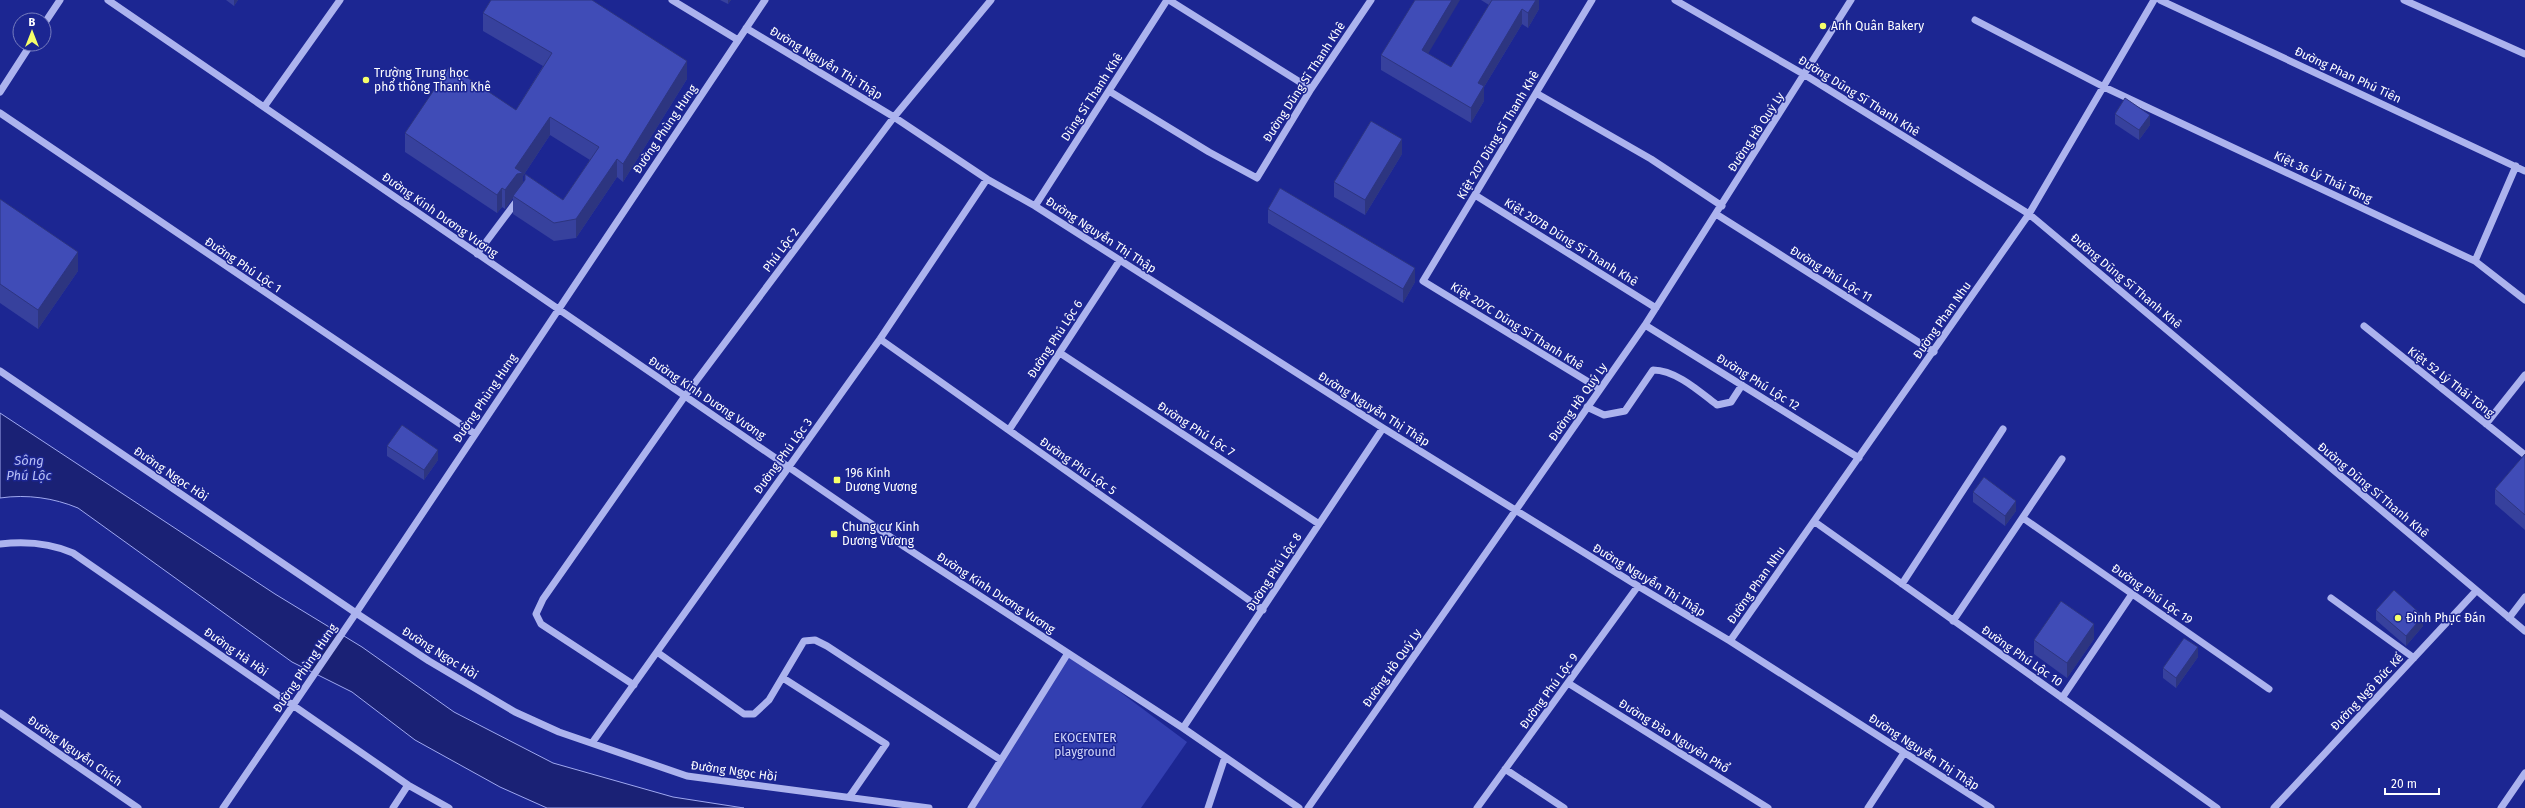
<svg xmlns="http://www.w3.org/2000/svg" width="2525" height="808" viewBox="0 0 2525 808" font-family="'Fira Sans',sans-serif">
<rect width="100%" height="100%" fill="#1c2692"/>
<path fill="#333fb1" d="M1068,653l119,89 -46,66h-170z"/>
<path fill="#1a2175" stroke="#9fa8f0" d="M0,413l275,181 87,53 92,65 99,51 120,34 71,11h-197l-47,-21 -85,-47 -63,-48 -60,-30 -214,-154c-24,-10 -51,-14 -78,-10z"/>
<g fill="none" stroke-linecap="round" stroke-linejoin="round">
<path stroke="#acb3ee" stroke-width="7" d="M108,0l797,547 278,181 116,80
M672,0l66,40
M1169,0l142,89
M1592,0l-169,281 177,108
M1675,0l130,75 224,139 496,417
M2160,0l365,171
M2404,0l121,54
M1975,20l129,67 371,174 50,39
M44,24l16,-24
M746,28l148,89 93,62 48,27 348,222 255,158 92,55 261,167
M1109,91l100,61 48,26 54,-89 60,-89
M0,92l31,-48
M1536,93l115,66 71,47
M264,107l76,-107
M0,113l475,321
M1475,195l181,113
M1035,206l132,-206
M1716,214l218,138
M477,254l42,-56
M2475,261l41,-95
M1645,325l214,133
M2364,326l161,129
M880,339l383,271
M1060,353l259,171
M0,371l356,242 73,48 86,51 44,20 128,44 242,32
M1587,407l17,8 21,-4 28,-41c23,0 47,22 64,35l14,-3 11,-17
M2486,424l39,-49
M1009,430l111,-170
M2023,518l246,171
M1815,522l402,286
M0,544c25,-3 50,-1 73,9l335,232 41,23
M1902,584l101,-155
M2331,598l83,60
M2509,618l16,-21
M1953,621l109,-162
M1730,641l299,-427 125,-214
M657,652l87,62h10l15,-14 35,-59 11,-1 12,6 174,114
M783,678l103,66 -36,52
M1568,683l200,125
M634,685l-93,-61 -5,-10 7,-15 142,-203 209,-279 97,-117
M2062,698l70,-104
M0,713l138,95
M1183,728l200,-300
M592,743l288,-404 107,-160
M1505,769l59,39
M223,808l133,-195 409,-613
M393,808l15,-23
M971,808l97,-155
M1208,808l17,-51
M1308,808l337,-483 206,-325
M1477,808l161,-222
M1868,808l36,-55
M2274,808l202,-217
M2501,808l24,-35"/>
</g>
<path fill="#37419d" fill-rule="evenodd" d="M226,0h12l-4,6z
M720,0h11l-3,4z
M1481,0h58v9l-11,19 -6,-4 -38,63v14l-13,22 -90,-53v-15l48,-1 22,13 38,-62z
M483,13l204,66 -64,103 -6,-5 -41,61 -22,3 -41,-27v-16l-8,11 -3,-2 -5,6 -92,-61v-19l111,-23 27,-44 -60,-35zM550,135l40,25 -27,40 -38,-26v7l-2,2v-7z
M2115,114l35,11 -11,15 -24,-16z
M1402,154l-37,61 -31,-18v-15z
M0,199l78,72 -40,58 -38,-26z
M1268,209l147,73 -12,21 -135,-80z
M387,446l51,14 -14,20 -37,-24z
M2525,454v76l-30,-26v-15z
M1973,492l43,19 -11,15 -32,-24z
M2376,610l47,16 -17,20 -30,-26z
M2094,639l-27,39 -33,-24v-14z
M2198,657l-22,31 -13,-10v-10z"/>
<path fill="#2d3580" d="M234,0h4l-4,6z
M728,0h3l-3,4z
M1452,0h8l-38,64v-14z
M1536,0h3v9l-11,19v-15z
M1522,9v15l-38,63v14l-13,22v-15l7,-25z
M687,61v18l-64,103v-18z
M2150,115v10l-11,15v-10z
M550,117v18l-27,41v15l-10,5v2l-8,11v-19l10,-22z
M1402,139v15l-37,61v-15z
M617,159v18l-41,61v-19z
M502,188v19l-5,6v-18z
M78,252v19l-40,58v-19z
M1415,268v14l-12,21v-14z
M438,450v10l-14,20v-10z
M2016,501v10l-11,15v-10z
M2423,616v10l-17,20v-10z
M2094,624v15l-27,39v-15z
M2198,647v10l-22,31v-10z"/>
<path fill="#404cb7" stroke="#2d3580" d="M491,0h101l95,61 -64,103 -6,-5 -41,60 -22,4 -41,-27 12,-16v-6l38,26 36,-53 -49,-30 -35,51 8,5 -6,1 -12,16 -3,-2 -5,7 -92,-62 45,-67 66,44 36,-57 -69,-40z
M1415,0h37l-30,50 29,17 41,-67h44l-8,13 -6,-4 -44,74 6,3 -13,22 -90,-53z
M2125,98l25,17 -11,15 -24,-16z
M1371,121l31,18 -37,61 -31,-18z
M1280,188l135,80 -12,21 -135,-80z
M0,199l78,53 -40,58 -38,-26z
M402,425l36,25 -14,20 -37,-24z
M2525,454v61l-30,-26z
M1984,477l32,24 -11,15 -32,-24z
M2394,590l29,26 -17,20 -30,-26z
M2061,601l33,23 -27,39 -33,-23z
M2184,638l14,9 -22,31 -13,-10z"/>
<g fill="#f6ff6a" stroke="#1c2692" stroke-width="1.5">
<circle cx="1823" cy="26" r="4"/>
<circle cx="366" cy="80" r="4"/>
<rect x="833" y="476" width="8" height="8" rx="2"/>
<rect x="830" y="530" width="8" height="8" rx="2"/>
<circle cx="2398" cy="618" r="4"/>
</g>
<g text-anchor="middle" stroke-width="3" stroke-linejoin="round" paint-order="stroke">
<g font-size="12" fill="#fff" stroke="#1c2692" text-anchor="start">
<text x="1831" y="30">Anh Quân Bakery</text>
<text x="374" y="77">Trường Trung học<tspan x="374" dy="14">phổ thông Thanh Khê</tspan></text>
<text x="845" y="477">196 Kinh<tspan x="845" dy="14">Dương Vương</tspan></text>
<text x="842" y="531">Chung cư Kinh<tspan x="842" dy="14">Dương Vương</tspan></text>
<text x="2406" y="622">Đình Phục Đán</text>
</g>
<g font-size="12" fill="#fff" stroke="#1c2692">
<text transform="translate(826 63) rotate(31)" y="4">Đường Nguyễn Thị Thập</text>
<text transform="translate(2348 75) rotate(25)" y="4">Đường Phan Phú Tiên</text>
<text transform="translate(1304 82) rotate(-57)" y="4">Đường Dũng Sĩ Thanh Khê</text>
<text transform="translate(1859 96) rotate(32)" y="4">Đường Dũng Sĩ Thanh Khê</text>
<text transform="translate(1092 97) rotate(-57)" y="4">Dũng Sĩ Thanh Khê</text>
<text transform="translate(665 129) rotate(-56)" y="4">Đường Phùng Hưng</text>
<text transform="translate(1756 132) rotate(-57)" y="4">Đường Hồ Quý Ly</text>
<text transform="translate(1498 135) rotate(-59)" y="4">Kiệt 207 Dũng Sĩ Thanh Khê</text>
<text transform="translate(2323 177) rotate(25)" y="4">Kiệt 36 Lý Thái Tông</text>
<text transform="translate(440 215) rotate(35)" y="4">Đường Kinh Dương Vương</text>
<text transform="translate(1101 235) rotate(33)" y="4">Đường Nguyễn Thị Thập</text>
<text transform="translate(1571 242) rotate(32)" y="4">Kiệt 207B Dũng Sĩ Thanh Khê</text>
<text transform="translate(781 250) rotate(-53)" y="4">Phú Lộc 2</text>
<text transform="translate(243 265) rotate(34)" y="4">Đường Phú Lộc 1</text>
<text transform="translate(1831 274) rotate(32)" y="4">Đường Phú Lộc 11</text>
<text transform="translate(2126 281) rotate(40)" y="4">Đường Dũng Sĩ Thanh Khê</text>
<text transform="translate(1942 320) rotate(-55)" y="4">Đường Phan Nhu</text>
<text transform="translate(1517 326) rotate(32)" y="4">Kiệt 207C Dũng Sĩ Thanh Khê</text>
<text transform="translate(1055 339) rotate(-57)" y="4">Đường Phú Lộc 6</text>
<text transform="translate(1758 382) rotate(32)" y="4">Đường Phú Lộc 12</text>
<text transform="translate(2451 382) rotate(38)" y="4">Kiệt 52 Lý Thái Tông</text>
<text transform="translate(485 398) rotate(-56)" y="4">Đường Phùng Hưng</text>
<text transform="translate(707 398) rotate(34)" y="4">Đường Kinh Dương Vương</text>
<text transform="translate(1578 402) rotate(-55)" y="4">Đường Hồ Quý Ly</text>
<text transform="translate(1374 409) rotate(32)" y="4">Đường Nguyễn Thị Thập</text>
<text transform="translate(1196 429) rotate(33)" y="4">Đường Phú Lộc 7</text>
<text transform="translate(783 456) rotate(-54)" y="4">Đường Phú Lộc 3</text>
<text transform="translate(1078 466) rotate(35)" y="4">Đường Phú Lộc 5</text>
<text transform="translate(171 474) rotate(34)" y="4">Đường Ngọc Hồi</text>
<text transform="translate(2373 490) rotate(40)" y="4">Đường Dũng Sĩ Thanh Khê</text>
<text transform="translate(1274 572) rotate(-57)" y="4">Đường Phú Lộc 8</text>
<text transform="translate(1649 580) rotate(31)" y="4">Đường Nguyễn Thị Thập</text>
<text transform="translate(1756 585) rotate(-55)" y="4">Đường Phan Nhu</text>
<text transform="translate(996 593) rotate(33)" y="4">Đường Kinh Dương Vương</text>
<text transform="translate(2152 594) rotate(35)" y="4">Đường Phú Lộc 19</text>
<text transform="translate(236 652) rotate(35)" y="4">Đường Hà Hồi</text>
<text transform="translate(440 653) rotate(32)" y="4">Đường Ngọc Hồi</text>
<text transform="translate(2022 656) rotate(35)" y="4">Đường Phú Lộc 10</text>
<text transform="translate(305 668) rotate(-56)" y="4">Đường Phùng Hưng</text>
<text transform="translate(1392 668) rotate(-55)" y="4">Đường Hồ Quý Ly</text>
<text transform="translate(1549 691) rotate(-54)" y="4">Đường Phú Lộc 9</text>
<text transform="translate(2367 692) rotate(-47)" y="4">Đường Ngô Đức Kế</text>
<text transform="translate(1674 736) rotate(32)" y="4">Đường Đào Nguyên Phổ</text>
<text transform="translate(75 751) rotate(35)" y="4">Đường Nguyễn Chích</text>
<text transform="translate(1924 752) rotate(33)" y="4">Đường Nguyễn Thị Thập</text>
<text transform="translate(734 771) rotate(8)" y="4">Đường Ngọc Hồi</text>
</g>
<g font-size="12" fill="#d2d6fa" stroke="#1c2692">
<text x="1085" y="742">EKOCENTER<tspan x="1085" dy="14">playground</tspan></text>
</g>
<g font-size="13" font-style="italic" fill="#b8bff5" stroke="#1c2692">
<text x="29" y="465">Sông<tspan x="29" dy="15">Phú Lộc</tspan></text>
</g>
</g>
<g transform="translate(32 32)"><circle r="19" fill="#1c2692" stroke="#777dbe"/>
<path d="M0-3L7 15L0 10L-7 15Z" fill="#f6ff6a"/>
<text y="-6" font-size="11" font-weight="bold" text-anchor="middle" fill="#ffffff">B</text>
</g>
<path d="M2385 788v6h54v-6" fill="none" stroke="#ffffff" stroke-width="2"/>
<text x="2391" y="788" font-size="12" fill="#ffffff" stroke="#1c2692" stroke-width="3" paint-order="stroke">20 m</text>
</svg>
